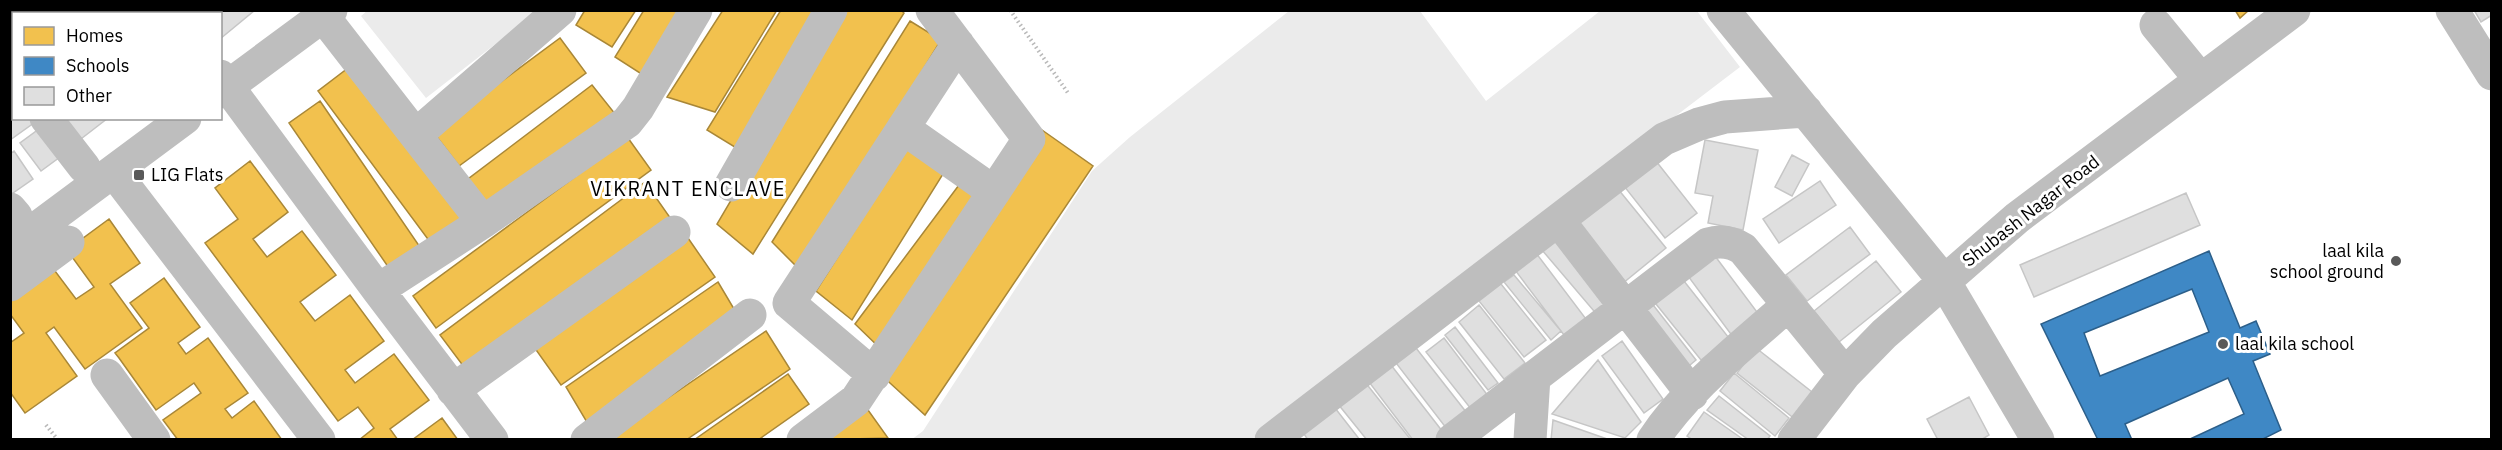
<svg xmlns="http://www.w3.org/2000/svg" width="2502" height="450" viewBox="0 0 2502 450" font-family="'IBM Plex Sans',sans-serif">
<rect width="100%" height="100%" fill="#fff"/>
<path fill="#ebebeb" d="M368,10l170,1 -112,87 -65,-82z
M1289,11h131l66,90 114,-90h97l43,56 -488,372 -341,1 12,-9 169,-260 38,-34z"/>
<path fill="#f2c14e" stroke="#a98737" stroke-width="1.5" d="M585,10h51l-24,37 -36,-22z
M644,10h41l-42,65 -28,-18z
M723,10h54l-62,102 -48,-15z
M781,10h43l-86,139 -31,-19z
M843,10h58l3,3 -151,241 -36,-30z
M2235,10h14l-9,8z
M910,21l31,19 -140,231 -29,-29z
M560,38l26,35 -127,93 -26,-34z
M352,65l116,156 -35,25 -115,-155z
M592,85l24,30 -125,95 -23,-31z
M320,101l102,149 -31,21 -102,-148z
M1042,130l51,36 -168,249 -46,-42z
M628,138l23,32 -215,158 -23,-32z
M912,140l36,26 -96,154 -36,-29z
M250,161l38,51 -35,27 14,18 35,-26 34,44 -36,27 15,19 35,-26 34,46 -39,29 10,13 39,-29 35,46 -39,29 8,11h-39l15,-12 -16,-21 -20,14 -133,-178 33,-24 -23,-31z
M965,177l16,17 -99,156 -27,-26z
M645,182l26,37 -204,152 -27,-36z
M109,219l31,44 -30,21 32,44 -57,41 -31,-42 -8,6 31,43 -52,37 -15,-21v-49l14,-10 -14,-19v-23l39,-28 27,36 18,-12 -27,-37z
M688,238l27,39 -154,108 -27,-38z
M164,278l36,49 -22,16 8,11 22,-16 40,55 -23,16 7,9 22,-17 28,39h-104l-15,-20 38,-27 -7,-10 -38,27 -37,-52 -4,-5 34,-25 -19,-25z
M718,282l22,37 -152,105 -22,-37z
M766,331l24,38 -104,71h-80z
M788,374l21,30 -51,36h-64z
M863,403l25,35 -75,2z
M442,418l16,22h-46z"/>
<path fill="#3f88c5" stroke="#2c5f8a" stroke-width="1.5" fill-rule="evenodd" d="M2209,251l31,77 16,-7 14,33 -17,7 28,69 -20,10h-73l56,-26 -16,-36 -103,46 7,16h-34l-57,-116zM2192,289l17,43 -109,44 -16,-43z"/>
<path fill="#dfdfdf" stroke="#c6c6c6" stroke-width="1.5" d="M83,10h67l-4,4h-61z
M187,10h68l-35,29v-25h-30z
M2474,10h18v5l-11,7z
M14,107v11h23l1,2 -28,20v-31z
M60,118h48l-31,24z
M43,126l21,28 -23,17 -21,-28z
M1705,140l53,10 -15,80 -35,-7 5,-27 -18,-3z
M14,151l19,28 -23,16v-41z
M1792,155l17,9 -17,32 -17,-9z
M1652,156l45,57 -32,25 -45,-57z
M1820,181l16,24 -57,38 -16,-24z
M1618,189l48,59 -49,40 -48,-60z
M2186,193l14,32 -166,72 -14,-32z
M1850,227l20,27 -63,47 -21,-26z
M1561,234l56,67 -18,16 -57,-67z
M1536,253l50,66 -22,16 -49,-65z
M1715,256l45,60 -27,21 -45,-61z
M1876,261l25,31 -62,50 -25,-31z
M1514,275l47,56 -10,9 -47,-58z
M1680,276l49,62 -28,22 -49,-61z
M1501,284l45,56 -22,17 -45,-56z
M1650,301l46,59 -13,11 -46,-60z
M1479,305l46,58 -21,16 -45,-57z
M1455,327l43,56 -10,7 -43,-55z
M1444,338l48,63 -17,13 -49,-62z
M1622,341l41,58 -19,14 -42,-57z
M1416,348l54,69 -20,16 -54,-70z
M1756,348l60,47 -20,25 -59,-47z
M1598,360l43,62 -16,16 -73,-24z
M1391,365l55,71 -4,4h-29l-44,-58z
M1734,373l55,45 -14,18 -55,-45z
M1361,377l50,63h-44l-33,-41z
M1719,396l51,40 -3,4h-18l-42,-30z
M1969,397l20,38 -8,5h-43l-11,-21z
M1335,408l25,32h-52l-4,-6z
M1704,412l40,28h-51l-6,-4z
M1553,420l57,20h-59z"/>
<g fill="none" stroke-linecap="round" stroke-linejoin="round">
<path stroke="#b9b9b9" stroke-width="4" stroke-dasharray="1.5 3" stroke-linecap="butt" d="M1010,10l58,83
M46,425l12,15"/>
<path stroke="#bebebe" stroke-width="33" d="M74,10l2,4
M170,10l3,4
M1723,10l221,271 94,159
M2452,10l40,64
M36,14l4,-4
M323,16l160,206
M2156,25l45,55
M10,32l4,-2
M10,72l4,4
M220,76l158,214 114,150
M220,92l111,-82
M46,118l38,49
M903,128l91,64
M417,134l143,-124
M114,172l205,268
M731,185l100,-175
M10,209l6,7
M1559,221l133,173
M10,248l175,-130
M10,285l58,-43
M378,290l105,-68 144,-100 11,-14 58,-98
M107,375l47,65
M874,375l-85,-72 169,-259
M453,390l221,-158
M587,440l163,-125
M803,440l53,-40 173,-261 -97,-129
M1271,440l393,-301 35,-15 26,-7 81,-6
M1452,440l256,-196c13,-4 24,-2 35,5l102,125
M1530,440l4,-63
M1653,440c35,-53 88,-93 135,-135
M1794,440l51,-66 39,-40 133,-116 277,-208"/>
</g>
<g fill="#595959" stroke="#fff" stroke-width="2">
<rect x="133" y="169" width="12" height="12" rx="3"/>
<circle cx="2396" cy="261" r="6"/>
<circle cx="2223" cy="344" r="6"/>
</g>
<g text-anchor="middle" stroke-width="6" stroke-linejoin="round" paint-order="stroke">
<g font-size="18" fill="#000" stroke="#fff" text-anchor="start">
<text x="151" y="181">LIG Flats</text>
<text x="2384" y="257" text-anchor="end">laal kila<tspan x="2384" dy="21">school ground</tspan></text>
<text x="2235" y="350">laal kila school</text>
</g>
<g font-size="18" fill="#000" stroke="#fff">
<text transform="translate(2031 211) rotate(-38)" y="6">Shubash Nagar Road</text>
</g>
<g font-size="20" letter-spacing="1.5" fill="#000" stroke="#fff">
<text x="688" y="196">VIKRANT ENCLAVE</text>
</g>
</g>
<rect width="2502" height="450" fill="none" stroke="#000000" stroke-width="24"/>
<rect x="12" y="12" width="210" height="108" fill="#ffffff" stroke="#999999" stroke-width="1.5"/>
<rect x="24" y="27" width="30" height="18" fill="#f2c14e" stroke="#999999" stroke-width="1.5"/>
<text x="66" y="42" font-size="18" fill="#000000">Homes</text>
<rect x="24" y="57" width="30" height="18" fill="#3f88c5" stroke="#999999" stroke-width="1.5"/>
<text x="66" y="72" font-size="18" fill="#000000">Schools</text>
<rect x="24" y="87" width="30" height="18" fill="#dfdfdf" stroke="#999999" stroke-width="1.5"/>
<text x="66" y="102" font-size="18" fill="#000000">Other</text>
</svg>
